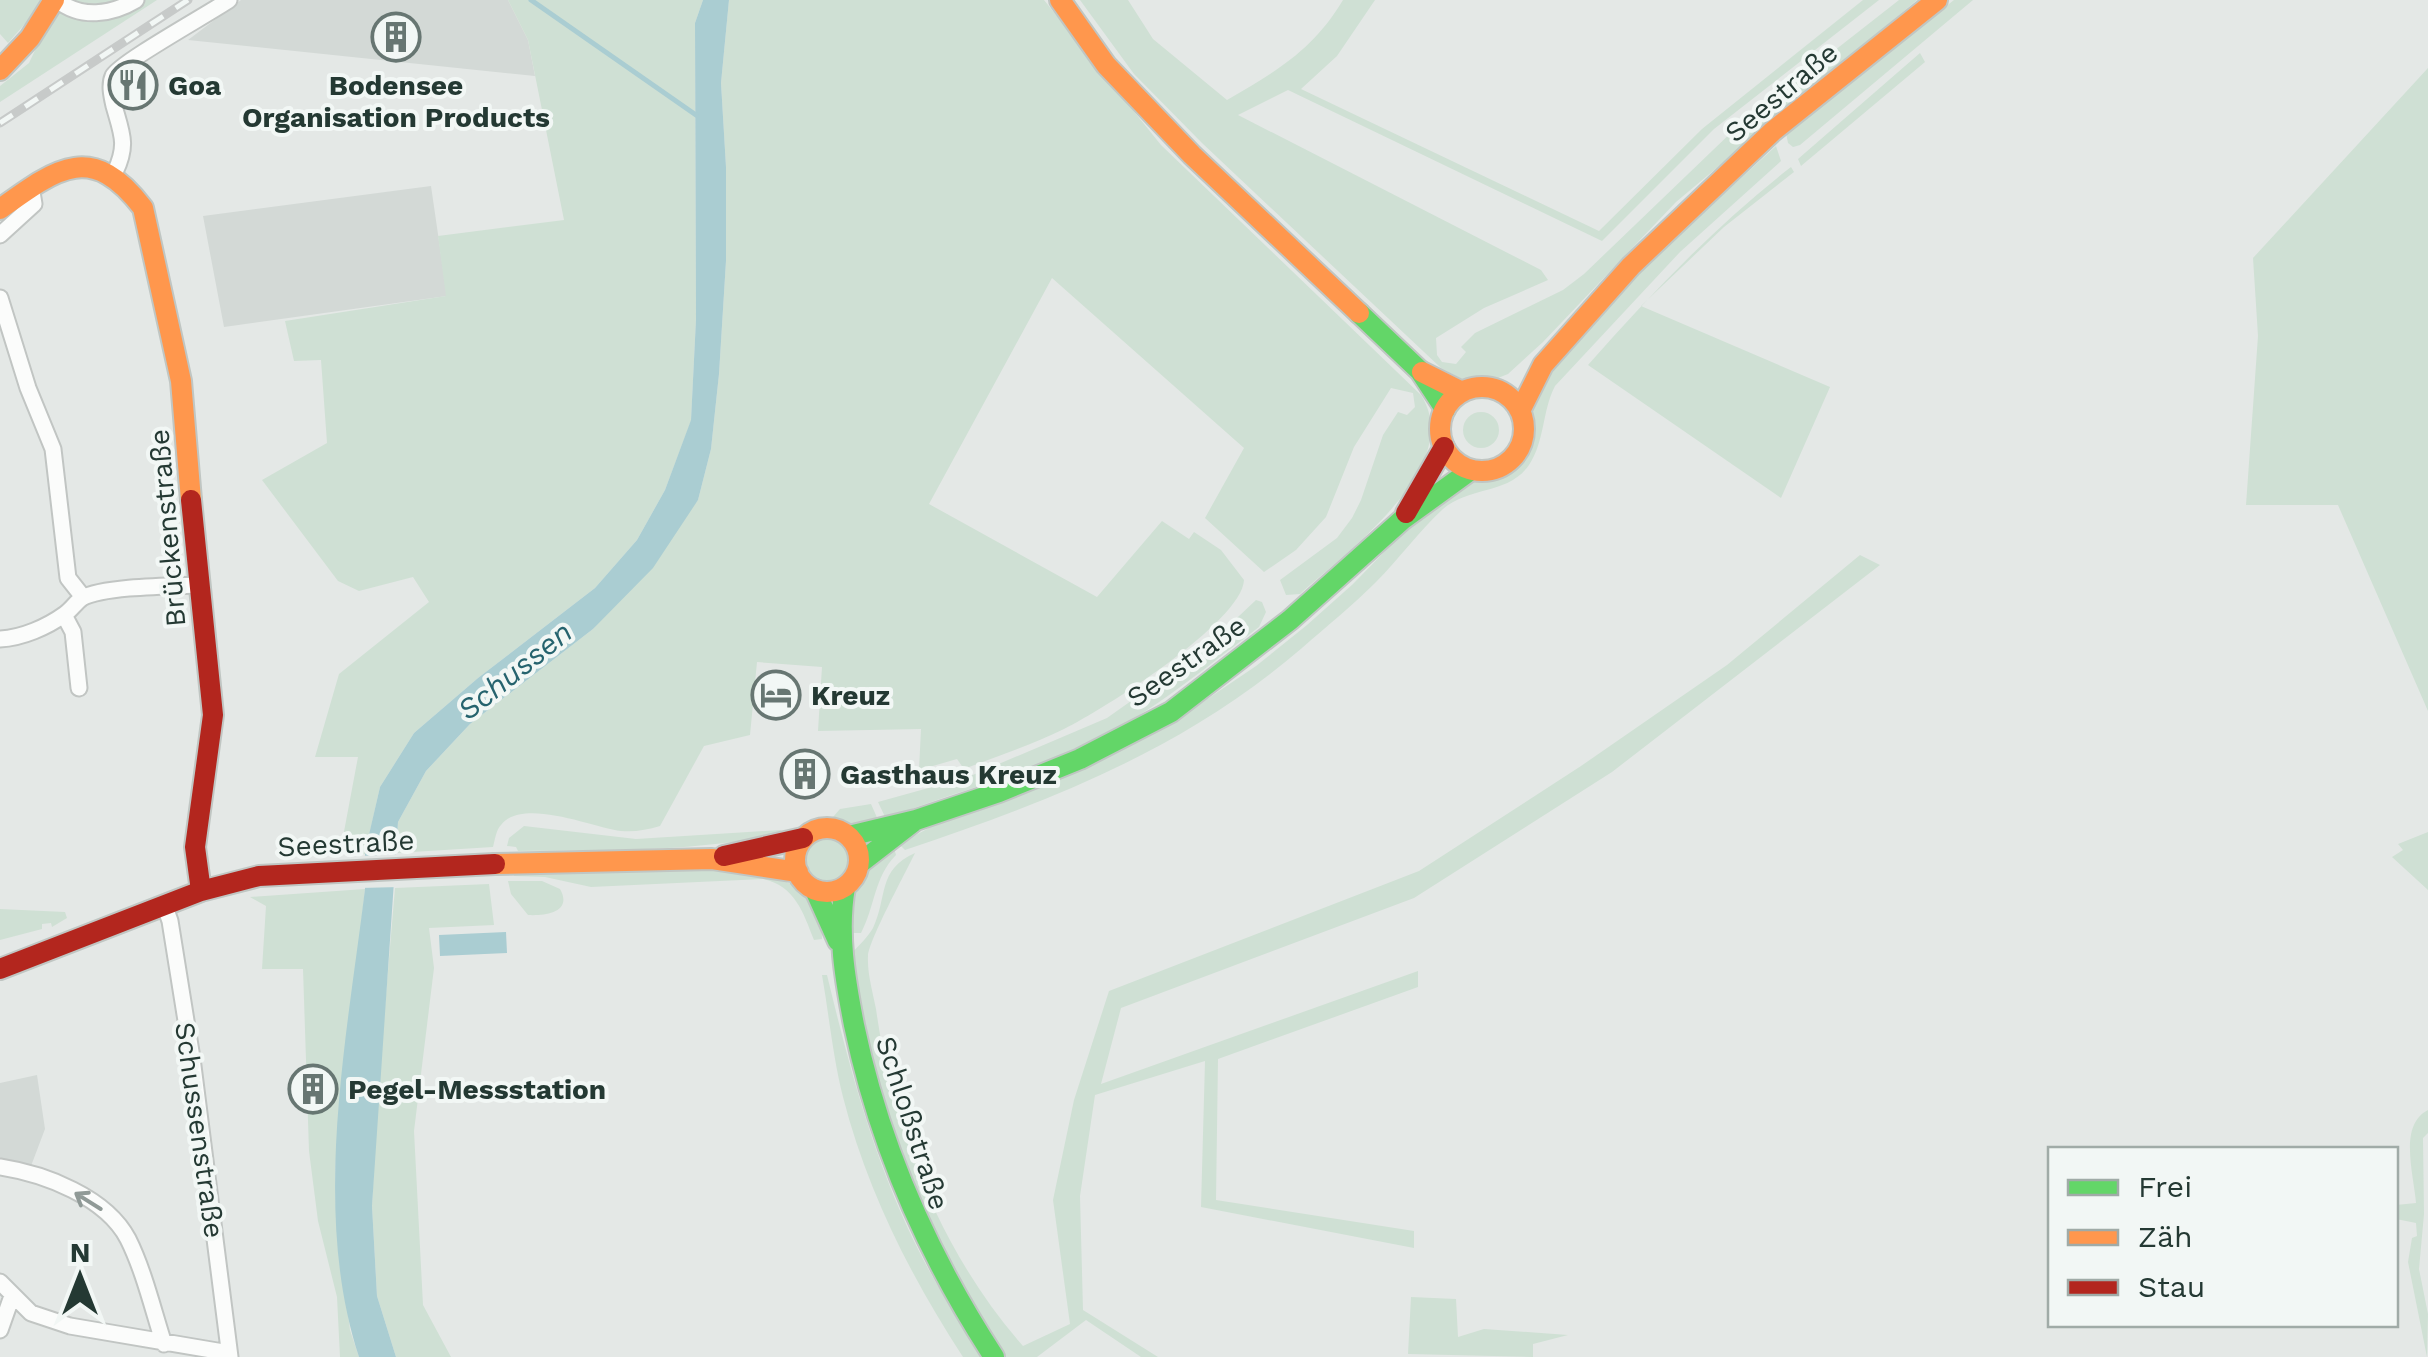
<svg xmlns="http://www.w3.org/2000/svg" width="2428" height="1357" viewBox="0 0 2428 1357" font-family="'Work Sans',sans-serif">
<rect width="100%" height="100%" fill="#e4e8e6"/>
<path fill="#d3d9d6" d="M241,0h267l20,40 7,36 -347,-36z
M431,186l16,110 -223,31 -21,-111z
M37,1075l8,54 -14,37 -31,-7v-76z"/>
<path fill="#cfe0d4" d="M0,0h46l-38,43 -8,-9z
M59,0h98l-157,102v-16l29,-23z
M508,0h195l-8,23 1,296 -5,102 -26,69 -28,50 -42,48 -117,90 -64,55 -34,54 -15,67 -25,-1 18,-96h-43l24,-83 90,-72 -16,-25 -54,14 -21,-10 -76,-101 65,-37 -6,-83 -27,1 -9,-40 161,-25 -8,-60 126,-16 -36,-180z
M729,0h315l117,145 260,250c45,71 -75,157 -121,199l-14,1 -6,-15 57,-42 15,-20 9,-18 22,-65 15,-23 9,3 8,-8 -2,-14 -22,-5 -37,59 -28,70 -30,33 -32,22 -59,-54 39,-70 -192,-170 -123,226 168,93 65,-76 27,18 5,-7 27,18 23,30c-2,42 -141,130 -180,149 -32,16 -67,27 -100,40l-7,-10 -38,11 2,-41 -103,2 4,-64 -65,-5 -7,73 -46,11 -44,80c-13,4 -25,6 -39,5 -29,-4 -99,-34 -120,-6 -5,5 -6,15 -8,22l-97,6 2,-31 28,-51 44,-47 123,-95 105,-129 13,-51 8,-75 7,-113v-94l-5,-84z
M1080,0h48l25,39 74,61c50,-29 86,-50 116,-100h32l-38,56 -36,33 298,142 103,-102 161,-129h16l-165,129 -112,112 -314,-151 -50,25 303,155 7,10 -64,28 -48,30 1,17 5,7 14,2 10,-12 -5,-5 14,-14 88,-43 21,-16 154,-148 161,-126h18l-241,202 -133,140 -35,32 -10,4 -36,1 -21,-11 -239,-225 -68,-69z
M1954,0h19l-173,145 -7,2 -5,-4 -2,-10z
M1920,53l5,9 -124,104 -3,-7z
M2428,68v643l-90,-206h-92l12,-169 -5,-78z
M1776,146l5,15 -101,91 -125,134c-13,25 -10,55 -26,79 -21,30 -60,21 -86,44 -24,22 -44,50 -67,73 -23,23 -49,44 -74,66 -119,102 -251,153 -397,202l-6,-6 41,-22 196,-80 61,-36 59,-40 51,-41 46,-41 75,-77 43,-28 22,-1 24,-14 12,-26v-24l18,-38 89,-102z
M1791,167l3,5 -70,55 -83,79 189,81 -49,111 -193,-133c63,-71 128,-140 203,-198z
M1463 430a18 18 0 1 1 36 0a18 18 0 1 1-36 0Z
M1860,555l20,10 -268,207 -198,126 -293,110 -20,76 317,-113v16l-200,72 -2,141 198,31v17l-213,-41 4,-146 -110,34 -15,101 3,114 75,47h-17l-55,-37 -49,37h-32l-81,-132 -40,-122 -19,-71 -13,-79c7,-8 16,-16 21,-25 15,-32 4,-58 42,-75 -9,19 -46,87 -47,103 -1,17 5,37 8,53 17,121 65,244 147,337l47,-22 -17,-124 21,-100 35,-109 310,-120 162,-105 146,-101z
M1256,600l6,2 4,10 -7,15c-59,45 -116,93 -185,124 -61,28 -127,42 -188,68l-8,-17 90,-25 139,-59 96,-68z
M871,804l8,18 -27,2 -19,-7 7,-8z
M524,826l112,13 144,-9 6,3c-89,19 -178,17 -268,18l-2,-4 -9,-1 2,-8z
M2428,832v58l-36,-33 11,-7 -5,-6z
M804 859a24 24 0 1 1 48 0a24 24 0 1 1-48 0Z
M894,848l2,7c-22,22 -21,52 -35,78h-9c-5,-43 9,-59 42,-85z
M661,869c55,1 162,-11 161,70l-8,1c-11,-28 -19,-54 -51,-61l-172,8 -46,-10 -31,-1v-4z
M542,881l18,8c13,23 -14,27 -32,26l-17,-21 -3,-13z
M489,884l5,41 -65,3 5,40 -20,163 9,174 28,52h-55l-19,-61 -5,-90 6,-117 17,-201z
M365,889l-30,279 1,47 14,115 9,27h-19l-3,-60 -19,-76 -9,-70 -6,-182h-41l4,-63 -16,-9z
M0,909l65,3 2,6 -15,9 -1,-4 -9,1v5l-42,11z
M822,975h5c23,95 48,189 92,276 18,37 42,71 63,106h-19c-52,-80 -96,-166 -120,-260 -10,-39 -14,-82 -21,-122z
M2428,1110v23l-5,5 1,76 -5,55 9,45 -1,43 -19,-95 4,-24 5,-2 -1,-13 -20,-4v-14l20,-2c-2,-28 -18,-78 12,-93z
M1411,1297l45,2 2,38 26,-8 84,6 -35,9v13l-125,-3z"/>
<path fill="#aacdd2" d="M703,0h26l-8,83 5,84v94l-7,113 -8,75 -13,51 -45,68 -60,61 -123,95 -44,47 -28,51 -26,384 5,90 19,61h-37c-48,-146 -12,-319 6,-468v-37l15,-65 34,-54 64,-55 117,-90 42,-48 28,-50 26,-70 5,-101 -1,-296z
M506,932l1,21 -67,3 -1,-21z"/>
<path fill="#e4e8e6" d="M401,854l-1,33 -40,1v-32z"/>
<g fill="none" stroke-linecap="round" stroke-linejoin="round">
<path stroke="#aacdd2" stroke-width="5" d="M531,0l165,115"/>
<g stroke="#c1c5c3" stroke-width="19">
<path id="street" d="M57,0c24,19 54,15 79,0
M115,172c13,-27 7,-38 -1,-66 -2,-9 -5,-21 -1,-30 5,-12 97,-63 116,-76
M0,235l34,-31 -3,-18
M0,298l28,90 25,61 15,129 15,19
M64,615l9,17 6,56
M0,639c22,-1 47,-12 65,-25 6,-4 11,-12 17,-16 22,-12 89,-12 116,-13
M164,904l6,17 22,137 38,299
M0,1167c45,7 106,30 128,72 16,32 25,71 36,105
M0,1282l31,31 39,13 159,27
M0,1330l12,-34"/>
</g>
<g stroke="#c0c6c3" stroke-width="24">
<path id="fast" d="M1359,313l61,58 25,38
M849,836l67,-16 83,-28 81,-33 91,-47 119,-92 112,-100 69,-50
M860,863l53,-41
M845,887c-8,46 0,92 9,138 25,120 73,229 140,332
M815,890l23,51"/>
</g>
<g stroke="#c0c6c3" stroke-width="24">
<path id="slow" d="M1060,0l46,65 86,90 167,158
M0,70l30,-32 24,-38
M0,209c57,-41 92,-68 143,-1l38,173 10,119
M1422,372l40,20
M1440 429a42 42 0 1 1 84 0a42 42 0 1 1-84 0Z
M1520,411l23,-46 88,-99 142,-135 164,-131
M795 860a32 32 0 1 1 64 0a32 32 0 1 1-64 0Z
M495,864l217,-5 86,13"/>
</g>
<g stroke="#c0c6c3" stroke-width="24">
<path id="jam" d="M191,500l22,215 -18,132 6,44
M1406,513l38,-66
M724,856l79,-18
M0,969l201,-78 58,-15 236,-12"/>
</g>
<use href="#street" stroke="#fbfcfb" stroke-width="15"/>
<use href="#fast" stroke="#63d668" stroke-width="20"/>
<use href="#slow" stroke="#ff974d" stroke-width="20"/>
<use href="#jam" stroke="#b3261e" stroke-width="20"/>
<g stroke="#c7cac9" stroke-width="9">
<path id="rail" d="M0,123l188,-123"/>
</g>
<use href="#rail" stroke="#f2f7f5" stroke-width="5" stroke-dasharray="15" stroke-linecap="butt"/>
</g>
<defs><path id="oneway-shaft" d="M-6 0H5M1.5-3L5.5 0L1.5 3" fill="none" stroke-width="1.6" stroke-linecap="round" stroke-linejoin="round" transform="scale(2.5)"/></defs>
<use stroke="#909a97" href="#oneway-shaft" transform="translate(88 1201) rotate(-148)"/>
<defs>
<g id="building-ring" transform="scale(2.5)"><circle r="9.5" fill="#f2f7f5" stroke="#677672" stroke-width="1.5"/><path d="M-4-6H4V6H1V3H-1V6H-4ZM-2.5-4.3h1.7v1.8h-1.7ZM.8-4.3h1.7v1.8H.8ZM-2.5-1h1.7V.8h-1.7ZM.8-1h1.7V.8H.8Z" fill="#677672"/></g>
<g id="restaurant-ring" transform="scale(2.5)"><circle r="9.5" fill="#f2f7f5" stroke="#677672" stroke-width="1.5"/><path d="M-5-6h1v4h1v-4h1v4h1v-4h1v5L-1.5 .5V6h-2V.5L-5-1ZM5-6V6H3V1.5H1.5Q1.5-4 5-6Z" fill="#677672"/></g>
<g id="hotel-ring" transform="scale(2.5)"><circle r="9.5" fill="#f2f7f5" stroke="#677672" stroke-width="1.5"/><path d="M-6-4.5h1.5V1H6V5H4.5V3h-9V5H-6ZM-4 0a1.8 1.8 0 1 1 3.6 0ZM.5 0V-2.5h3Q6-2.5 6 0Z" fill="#677672"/></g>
</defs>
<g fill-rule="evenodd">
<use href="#building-ring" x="396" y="37"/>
<use href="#restaurant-ring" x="133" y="85"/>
<use href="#hotel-ring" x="776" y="695"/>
<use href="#building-ring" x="805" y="774"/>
<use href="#building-ring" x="313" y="1089"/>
</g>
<g text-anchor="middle" stroke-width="8" stroke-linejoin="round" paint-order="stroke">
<g font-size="28" font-weight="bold" fill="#243933" stroke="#f2f7f5" text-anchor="start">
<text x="168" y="95">Goa</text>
<text x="396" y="95" text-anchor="middle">Bodensee<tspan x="396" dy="32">Organisation Products</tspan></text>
<text x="811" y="705">Kreuz</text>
<text x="840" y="784">Gasthaus Kreuz</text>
<text x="348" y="1099">Pegel-Messstation</text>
</g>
<g font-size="28" fill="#243933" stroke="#f2f7f5">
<text transform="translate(1781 92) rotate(-40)" y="10">Seestraße</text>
<text transform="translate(167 528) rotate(-95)" y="10">Brückenstraße</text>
<text transform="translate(1186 661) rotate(-35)" y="10">Seestraße</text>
<text transform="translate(346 843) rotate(-3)" y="10">Seestraße</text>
<text transform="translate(913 1123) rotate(72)" y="10">Schloßstraße</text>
<text transform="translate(200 1130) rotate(82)" y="10">Schussenstraße</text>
</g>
<g font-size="30" font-style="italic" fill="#26636e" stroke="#f2f7f5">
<text transform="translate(515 671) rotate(-39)" y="10">Schussen</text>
</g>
</g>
<rect x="2048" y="1147" width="350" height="180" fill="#f2f7f5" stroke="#a0aba7" stroke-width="2.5"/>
<rect x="2068" y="1180" width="50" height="15" fill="#63d668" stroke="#a0aba7" stroke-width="2.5"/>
<text x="2138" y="1197" font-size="30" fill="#243933">Frei</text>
<rect x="2068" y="1230" width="50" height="15" fill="#ff974d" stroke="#a0aba7" stroke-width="2.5"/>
<text x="2138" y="1247" font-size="30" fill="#243933">Zäh</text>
<rect x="2068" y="1280" width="50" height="15" fill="#b3261e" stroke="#a0aba7" stroke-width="2.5"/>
<text x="2138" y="1297" font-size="30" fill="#243933">Stau</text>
<g transform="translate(80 1277)" stroke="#f2f7f5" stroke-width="8" paint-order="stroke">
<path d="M0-8L18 38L0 25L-18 38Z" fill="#243933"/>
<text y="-15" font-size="28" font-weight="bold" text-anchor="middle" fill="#243933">N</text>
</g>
</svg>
